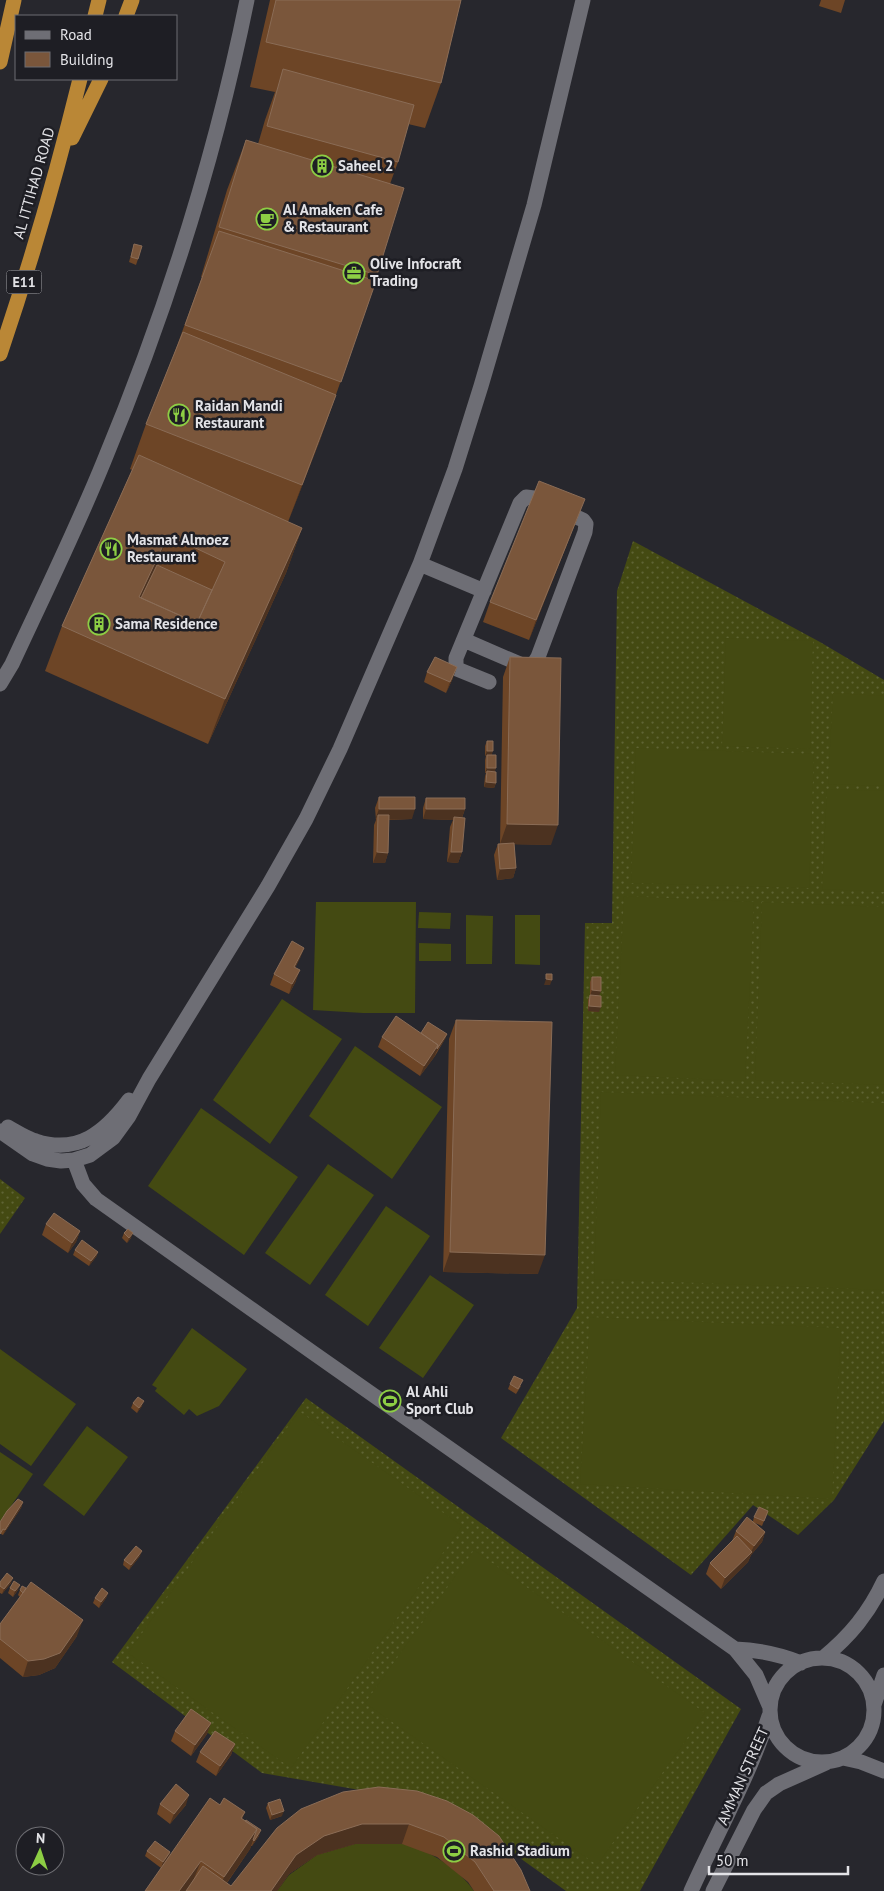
<svg xmlns="http://www.w3.org/2000/svg" width="884" height="1891" viewBox="0 0 884 1891" font-family="'PT Sans',sans-serif">
<defs>
<pattern id="grass-dots" width="8" height="8" patternUnits="userSpaceOnUse" patternTransform="scale(1.25)"><rect width="8" height="8" fill="#444a12"/><path d="M2 2h.1M6 6h.1" fill="none" stroke="#5f6434" stroke-width="1.8" stroke-linecap="round"/></pattern>
</defs>
<rect width="100%" height="100%" fill="#27272d"/>
<path fill="url(#grass-dots)" d="M633,541l187,101 64,38v741l-50,79 -36,35 -45,-30 -62,70 -190,-137 76,-130 8,-385h27l5,-332z
M0,1179l25,19 -25,36z
M306,1398l435,311 -101,182h-74l-120,-86 -184,-32 -150,-111z"/>
<path fill="#444a12" d="M726,638l87,3 -3,108 -88,-3z
M833,693l51,3v90l-56,-2z
M636,748l178,6 -5,134 -178,-5z
M827,789l57,2v101l-62,-3z
M624,896l130,6 -9,179 -130,-6z
M316,902h100l-1,111h-52l-50,-3z
M762,902l122,5v178l-129,-5z
M419,912l32,1 -1,16 -32,-1z
M466,915l27,1 -1,48h-26z
M515,915h25v50l-25,-1z
M419,943l32,1v17h-32z
M282,999l60,40 -72,105 -57,-44z
M355,1046l87,61 -50,72 -83,-63z
M601,1092l283,11v187l-290,-11z
M201,1108l97,69 -54,78 -96,-69z
M328,1164l46,31 -64,90 -45,-32z
M386,1206l44,30 -62,90 -43,-31z
M430,1275l44,30 -51,73 -44,-30z
M590,1317l251,11 -9,171 -252,-15z
M192,1328l55,41 -28,37 -22,10 -8,-7 -5,6 -29,-24 2,-3 -5,-3z
M0,1349l76,55 -45,62 -31,-22z
M299,1411l163,115 -171,242 -163,-115z
M87,1426l41,31 -44,59 -41,-31z
M0,1452l33,22 -33,48z
M474,1550l231,163 -108,152 -232,-162z
M355,1844c15,0 33,-3 48,0 26,6 55,24 71,47h-197l12,-16 28,-20z"/>
<g fill="none" stroke-linecap="round" stroke-linejoin="round">
<path stroke="#6e6e75" stroke-width="15" d="M420,564l64,27
M464,640l58,25h11l5,-8 47,-125 1,-8 -3,-4 -49,-22 -8,-1 -6,6 -64,155v8l1,3 32,13
M0,684l12,-20c31,-67 64,-134 92,-203 62,-149 111,-303 143,-461
M8,1127c9,5 18,11 28,14 42,14 69,-9 93,-41
M0,1131l33,23 14,5 14,2 13,-1 16,-5 23,-17 16,-22 20,-37 119,-193 38,-67 34,-70 80,-185 35,-95 26,-83 53,-181 49,-205
M74,1160l9,24 13,15 216,153 423,297 21,26 13,30
M735,1649c23,1 44,5 66,14
M823,1658c27,-22 46,-45 61,-77
M770 1710a52 52 0 1 1 104 0a52 52 0 1 1-104 0Z
M874,1705l10,-30
M843,1758l18,4 23,9
M691,1891c26,-58 58,-114 78,-175
M713,1891l41,-81 12,-17 13,-9 47,-21"/>
<path stroke="#ba8736" stroke-width="15" d="M95,16l4,-16
M126,16l6,-16
M0,62l14,-62
M72,138l29,-59
M0,354c31,-91 57,-182 80,-275"/>
</g>
<path fill="#6d4526" d="M270,0h191l-20,83 -16,45 -17,-4 -10,38 -8,22 -13,91 -2,6h1l-56,159 -32,82 14,6 -16,45 -78,171 -163,-73 17,-45 70,-156 -2,-1 16,-45 28,-70 28,-77h-1l26,-87 19,-50 12,4 7,-24 10,-28 -25,-5z
M821,0h24l-4,13 -22,-7z
M134,244l4,15 -2,6 -7,-3z
M577,519l-48,121 -46,-18 7,-20z
M510,657l41,188 -37,-1 2,24 -3,10 -16,2 -3,-25 4,-11h6h-4l3,-167z
M427,672l26,6 -7,15 -22,-11z
M487,741l5,14 3,17 1,11 -2,5 -10,-1 1,-11 1,-3h-1v-13l1,-4h-1v-10z
M379,797l33,22 -23,1 -1,33 -3,10h-12l1,-38 2,-5 -1,-12z
M426,798l39,11 -3,9v34l-4,11 -11,-1 3,-35 3,-7 -30,-1v-11z
M304,948l-4,10 -5,10 1,13 -7,13 -19,-9 4,-11z
M592,977l9,14 -2,4v17l-11,-1v-11l2,-5v-13z
M456,1020l82,254 -95,-2 6,-233z
M421,1033l26,1 -2,5 -10,17 -15,20 -42,-29 4,-10z
M46,1224l34,7 -4,11 -8,11 -26,-18z
M124,1233l7,5 -4,5 -5,-5z
M75,1250l23,2 -2,5 -7,9 -16,-11z
M510,1384l11,2 -5,8 -8,-5z
M133,1403l9,3 -5,7 -6,-5z
M23,1502l-2,6 -18,27 -2,-1 -1,-12z
M768,1511l-6,15 -7,-3 10,9 -3,10 -11,13 -3,7 -27,27 -15,-15 4,-11 22,-22 4,-10 17,-10 1,-4z
M140,1556l-11,14 -6,-5 1,-5z
M0,1582l11,1 -9,11 -2,-1z
M10,1588l8,2 -5,7 -5,-4z
M20,1590l57,46 -22,32 -16,7 -16,2 -23,-19v-34l20,-27 -2,-2z
M108,1593l-2,5 -7,10 -6,-5 2,-5z
M211,1723l-4,11 -16,22 -20,-15 4,-10z
M235,1744l-4,11 -15,21 -20,-14 4,-10z
M379,1787l151,104h-56l-6,-9 -31,-25 -35,-13h-47l-38,11 -28,19 -12,17h-132l75,-86 25,7 -3,7 17,17 -7,10h-1l-1,3 -23,34 4,3z
M268,1803l14,13 -12,4 -4,-12z
M160,1804l26,1 -16,19 -13,-10z
M147,1851l23,1 -1,5 -8,11 -16,-12z"/>
<path fill="#4c3220" d="M336,395l-16,45 -35,90z
M585,499l-8,20 -48,121 7,-20z
M302,528l-16,45 -78,171 17,-45z
M168,535l-17,45 -22,47 10,-30z
M457,667l-4,11 -7,15 4,-11z
M487,751h6l-2,6 -4,-2 -1,1h-1z
M487,768h9l-2,6 -7,-3 -2,2z
M486,782l10,1 -2,5 -10,-1z
M379,809h36l-3,10 -34,1v-5l-3,5z
M426,809h39l-4,11 -7,-3 -1,3 -30,-1z
M507,824l51,1 -7,20 -51,-1z
M377,852l11,1 -3,10h-12z
M451,852h11l-4,11 -11,-1z
M516,868l-3,10 -16,2 3,-11z
M304,948l-4,10 -10,19 4,-10z
M300,970l-4,11 -7,13 3,-10z
M546,979l6,1 -2,5h-6z
M592,990l9,1 -2,5h-9z
M589,1006l12,1 -2,5 -11,-1z
M447,1034l-2,5 -10,15 2,-5z
M438,1045l-3,11 -15,20 4,-10z
M80,1231l-4,11 -8,11 4,-10z
M133,1233l-2,5 -4,5 2,-5z
M98,1252l-2,5 -7,9 2,-5z
M450,1252l95,3 -7,19 -95,-2z
M144,1401l-2,5 -5,7 2,-5z
M23,1502l-2,6 -18,27 2,-5z
M765,1532l-3,10 -11,13 -3,7 -27,27 4,-11 26,-26 3,-6z
M142,1551l-2,5 -11,14 2,-5z
M13,1578l-2,5 -9,11 2,-5z
M20,1585l-2,5 -5,7 2,-6z
M108,1593l-2,5 -7,10 2,-6z
M83,1620l-6,16 -22,32 -16,7 -16,2 5,-16z
M211,1723l-4,11 -16,22 4,-11z
M235,1744l-4,11 -15,21 4,-10z
M189,1795l-3,10 -16,19 4,-10z
M284,1811l-2,5 -12,4 2,-5z
M362,1824h47l-7,20h-47l-38,11 -28,19 -12,17h-6l25,-36 28,-19z
M257,1829l-7,20 -29,42h-2l5,-14z
M261,1830l-2,6 -7,10 2,-5z
M170,1852l-1,5 -8,11 2,-6z
M201,1861l-8,20 -7,10h-7z"/>
<path fill="#7a563b" stroke="#8a6c56" fill-rule="evenodd" d="M276,0h185l-20,83 -175,-41z
M283,69l131,36 -16,57 -131,-36z
M246,140l158,48 -27,87 -158,-48z
M219,231l157,50 -35,101 -156,-57z
M134,244l8,2 -4,13 -7,-2z
M183,332l153,63 -34,90 -156,-61z
M139,455l163,73 -77,171 -163,-73zM168,535l57,27 -28,61 -58,-26z
M539,481l46,18 -49,121 -46,-18z
M157,565l55,25 -15,33 -56,-25z
M435,657l22,10 -7,15 -23,-10z
M510,657l51,1 -3,167 -51,-1z
M487,741h6v10h-6z
M487,755h9v13h-9z
M487,771l9,1v11l-10,-1z
M379,797h36v12h-36z
M426,798h39v11h-39z
M378,815h11l-1,38 -11,-1z
M454,817l11,1 -3,34h-11z
M514,843l2,25 -16,1 -2,-25z
M292,941l12,7 -10,19 6,3 -8,14 -18,-10z
M546,974h6v6l-6,-1z
M592,977h9v14l-9,-1z
M590,995l11,1v11l-12,-1z
M396,1016l42,29 -14,21 -42,-29z
M456,1020l96,2 -7,233 -95,-3z
M428,1022l19,12 -10,15 1,-4 -17,-12z
M54,1213l26,18 -8,12 -26,-19z
M128,1229l5,4 -4,5 -5,-5z
M82,1240l16,12 -7,9 -16,-11z
M514,1376l9,4 -5,9 -8,-5z
M138,1397l6,4 -5,7 -6,-5z
M18,1499l5,3 -18,28 -2,-1 -3,5v-12l7,-11z
M759,1507l9,4 -4,10 -10,-4z
M747,1517l18,15 -11,14 -18,-15z
M737,1536l15,16 -27,26 -15,-15z
M136,1546l6,5 -11,14 -7,-5z
M7,1573l6,5 -9,11 -4,-3v-4z
M14,1581l6,4 -5,6 -5,-3z
M31,1582l52,38 -23,33 -16,6 -16,2 -28,-22v-15z
M22,1586l4,2 -3,5 -3,-3z
M102,1588l6,5 -7,9 -6,-4z
M191,1709l20,14 -16,22 -20,-14z
M215,1731l20,13 -15,22 -20,-14z
M176,1784l13,11 -15,19 -14,-10z
M379,1787l38,4 30,10 26,14 26,21 22,34 9,21h-36l-19,-29 -31,-25 -35,-13h-47l-38,12 -28,19 -25,36h-85l17,-25 28,20 46,-58 24,-19 42,-17z
M210,1798l10,7 4,-7 21,14 -4,6 16,11 -33,48 -23,-16 -22,30h-34z
M280,1799l4,12 -12,4 -4,-12z
M246,1820l15,10 -7,11 -1,-1 4,-11 -12,-8z
M155,1841l15,11 -7,10 -16,-11z"/>
<defs>
<g id="building-ring" transform="scale(1.125)"><circle r="9.5" fill="#1e1e24" stroke="#8dce44" stroke-width="1.5"/><path d="M-4-6H4V6H1V3H-1V6H-4ZM-2.5-4.3h1.7v1.8h-1.7ZM.8-4.3h1.7v1.8H.8ZM-2.5-1h1.7V.8h-1.7ZM.8-1h1.7V.8H.8Z" fill="#8dce44"/></g>
<g id="cafe-ring" transform="scale(1.125)"><circle r="9.5" fill="#1e1e24" stroke="#8dce44" stroke-width="1.5"/><path d="M-5.5-4.5H6V0H3Q3 3.5 0 3.5H-2.5Q-5.5 3.5-5.5 0ZM3-3.2v2h1.7v-2ZM-6 4.5H4V6H-6Z" fill="#8dce44"/></g>
<g id="office-ring" transform="scale(1.125)"><circle r="9.5" fill="#1e1e24" stroke="#8dce44" stroke-width="1.5"/><path d="M-6-3h4V-5.5h4V-3h4V5H-6ZM-1-4.5V-3h2v-1.5ZM-6 0V1H6V0Z" fill="#8dce44"/></g>
<g id="restaurant-ring" transform="scale(1.125)"><circle r="9.5" fill="#1e1e24" stroke="#8dce44" stroke-width="1.5"/><path d="M-5-6h1v4h1v-4h1v4h1v-4h1v5L-1.5 .5V6h-2V.5L-5-1ZM5-6V6H3V1.5H1.5Q1.5-4 5-6Z" fill="#8dce44"/></g>
<g id="stadium-ring" transform="scale(1.125)"><circle r="9.5" fill="#1e1e24" stroke="#8dce44" stroke-width="1.5"/><path d="M0-5a6.5 5 0 1 0 0 10a6.5 5 0 1 0 0-10ZM-3.5-1.8h7v3.6h-7Z" fill="#8dce44"/></g>
</defs>
<g fill-rule="evenodd">
<use href="#building-ring" x="322" y="166"/>
<use href="#cafe-ring" x="267" y="219"/>
<use href="#office-ring" x="354" y="273"/>
<use href="#restaurant-ring" x="179" y="415"/>
<use href="#restaurant-ring" x="111" y="549"/>
<use href="#building-ring" x="99" y="624"/>
<use href="#stadium-ring" x="390" y="1401"/>
<use href="#stadium-ring" x="454" y="1851"/>
</g>
<g text-anchor="middle" stroke-width="5" stroke-linejoin="round" paint-order="stroke">
<rect fill="#1e1e24" stroke="#a8a8ac" stroke-width="1" x="6.5" y="270.5" width="35" height="23" rx="4"/>
<g font-size="14" font-weight="bold" fill="#e3e3e7">
<text x="24" y="287">E11</text>
</g>
<g font-size="15" font-weight="bold" fill="#e3e3e7" stroke="#1e1e24" text-anchor="start">
<text x="338" y="171">Saheel 2</text>
<text x="283" y="215">Al Amaken Cafe<tspan x="283" dy="17">&amp; Restaurant</tspan></text>
<text x="370" y="269">Olive Infocraft<tspan x="370" dy="17">Trading</tspan></text>
<text x="195" y="411">Raidan Mandi<tspan x="195" dy="17">Restaurant</tspan></text>
<text x="127" y="545">Masmat Almoez<tspan x="127" dy="17">Restaurant</tspan></text>
<text x="115" y="629">Sama Residence</text>
<text x="406" y="1397">Al Ahli<tspan x="406" dy="17">Sport Club</tspan></text>
<text x="470" y="1856">Rashid Stadium</text>
</g>
<g font-size="15" fill="#e3e3e7" stroke="#1e1e24">
<text transform="translate(34 183) rotate(-74)" y="5">AL ITTIHAD ROAD</text>
<text transform="translate(743 1776) rotate(-66)" y="5">AMMAN STREET</text>
</g>
</g>
<rect x="15" y="15" width="162" height="65" fill="#1e1e24" stroke="#6d6d72"/>
<rect x="25" y="31" width="25" height="8" fill="#6e6e75" stroke="#6d6d72"/>
<text x="60" y="40" font-size="15" fill="#e3e3e7">Road</text>
<rect x="25" y="52" width="25" height="15" fill="#7a563b" stroke="#6d6d72"/>
<text x="60" y="65" font-size="15" fill="#e3e3e7">Building</text>
<g transform="translate(40 1851) rotate(3)"><circle r="24" fill="#1e1e24" stroke="#6d6d72"/>
<path d="M0-4L9 19L0 12L-9 19Z" fill="#8dce44"/>
<text y="-8" font-size="14" font-weight="bold" text-anchor="middle" fill="#e3e3e7">N</text>
</g>
<path d="M709 1866v8h139v-8" fill="none" stroke="#e3e3e7" stroke-width="2.5"/>
<text x="716" y="1866" font-size="15" fill="#e3e3e7" stroke="#1e1e24" stroke-width="4" paint-order="stroke">50 m</text>
</svg>
